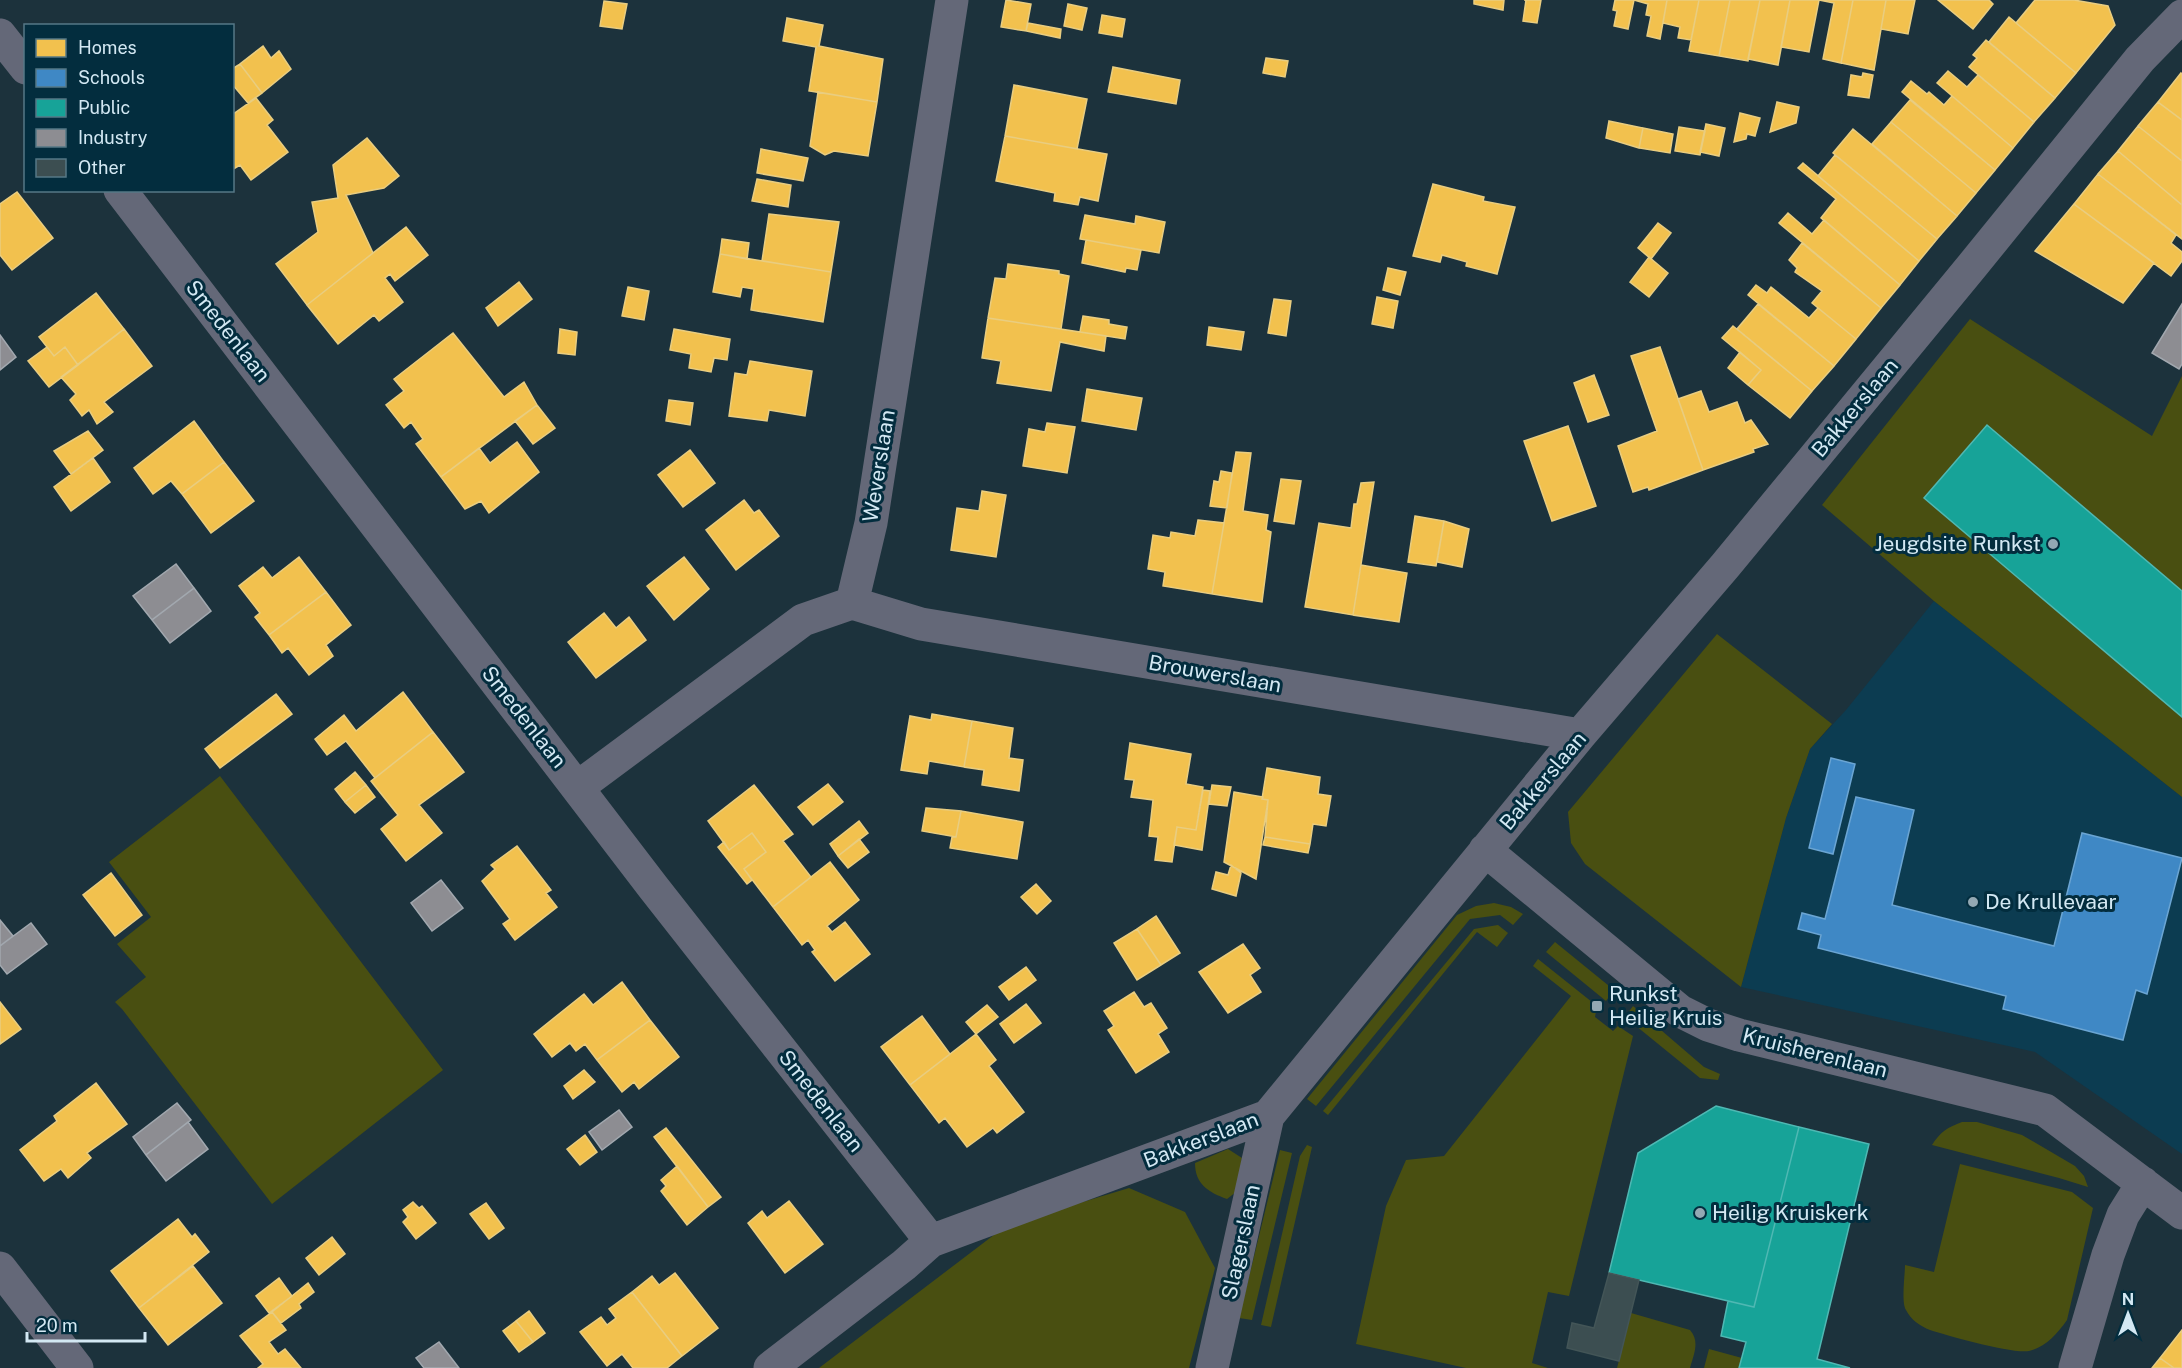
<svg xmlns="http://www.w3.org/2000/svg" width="2182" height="1368" viewBox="0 0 2182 1368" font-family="'Public Sans',sans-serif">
<rect width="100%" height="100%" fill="#1c323c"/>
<path fill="#0c3c51" d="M1934,601l248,196v357l-147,-102 -294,-65 45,-169 24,-69 36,-39z"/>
<path fill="#494f11" d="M1970,319l182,117 30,-60v421l-248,-196 -112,-96z
M1717,634l115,90 -22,25 -24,69 -45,169 -156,-123 -14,-21 -3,-31z
M220,776l223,294 -171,134 -150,-195 -7,-7 31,-25 -29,-33 34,-27 -42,-55z
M1494,903l17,4 12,7 -10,11 -13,-10 -30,4 -154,187 -9,-7 150,-184 19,-9z
M1498,925l10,8 -11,14 -20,-15 -149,183 -5,-4 151,-182z
M1555,942l59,48 -8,11 -60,-49z
M1538,959l59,47 -2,11 18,14 5,-5 15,10 -64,260 -21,-4 -16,71 16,5h-82l-110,-24 30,-138 20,-46 38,-4 127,-160 -38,-30z
M1633,1006l71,61 16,7 -2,6 -18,-2 -75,-61z
M1962,1122h15l45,13 53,31 9,10 4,11 -29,-9 -127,-33c8,-13 16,-18 30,-23z
M1307,1145l5,2 -41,180 -10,-2 39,-169z
M1228,1149l14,9 -6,34 -9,7c-19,-7 -32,-15 -32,-36z
M1280,1150l12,3 -40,167 -13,-2z
M1960,1164l112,28 21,16 -26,112c-10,14 -21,27 -38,31 -17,3 -80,-15 -99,-21 -10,-4 -19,-10 -24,-20 -5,-8 -1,-35 -1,-45l29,7z
M1129,1188l56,24 30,56 -26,100h-370l188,-143z
M1631,1313l59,17c10,11 4,24 0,38h-73z
M1709,1349l33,9 -3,10h-35z"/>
<path fill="#f2c14e" stroke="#e9cd80" stroke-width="1.5" d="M1006,0l25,4 -5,27 -25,-4z
M1474,0h30l-1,10 -29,-6z
M1524,0h17l-4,23 -14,-2 3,-21z
M1615,0h19l-6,29 -14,-3 3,-15 -4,-1z
M1634,0h33l-7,39 -13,-3 4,-20 -5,-1 2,-11z
M1667,0h32l-8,40 -13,-2 2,-11 -17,-4z
M1699,0h31l-11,56 -30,-5z
M1730,0h30l-12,61 -29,-5z
M1760,0h30l-12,65 -30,-6z
M1790,0h29l-10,52 -28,-5z
M1819,0h34l-12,63 -18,-4 11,-56z
M1853,0h33l-12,70 -33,-7z
M1886,0h29l-7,34 -27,-5z
M1938,0h51l4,4 -20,25z
M2035,0h39l34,6 7,19 -39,48 -60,-50z
M604,1l23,3 -5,25 -22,-3z
M1068,4l19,4 -5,22 -18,-4z
M1102,15l23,4 -3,18 -23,-4z
M2009,17l67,56 -21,25 -66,-56z
M787,18l36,7 -4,21 64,13 -6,43 -68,-11 7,-44 -33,-6z
M1028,23l33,6 -1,9 -34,-7z
M1986,40l69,58 -21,24 -65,-55 8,-9 -4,-3z
M263,46l8,12 8,-7 12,18 -29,24 -22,-29z
M1266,58l22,3 -3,16 -22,-4z
M240,64l22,29 -14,10 -16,-19v-15z
M1113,67l67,13 -4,24 -68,-12z
M1948,71l19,16 11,-12 56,47 -21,26 -76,-65z
M1863,73l10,2 -4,23 -21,-3 3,-20 11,2z
M2181,73l1,1v46l-24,-18z
M1911,81l16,13 2,-2 15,13 8,-9 61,52 -18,22 -93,-78z
M1014,85l73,14 -10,50 -72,-13z
M818,92l59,10 -9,54 -34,-5 -9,4 -15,-9z
M256,98l17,22 -6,5 21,27 -37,28 -11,-15 -8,5v-55z
M1910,100l85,70 -19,23 -85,-71z
M1777,102l22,5 -3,16 -26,9z
M2158,102l24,18v41l-44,-35z
M1740,113l20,5 -5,18 -8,-2 -1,5 -12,3z
M1609,121l34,7 -4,20 -33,-10z
M1891,122l85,71 -19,23 -85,-72z
M1706,124l19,4 -6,28 -19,-4z
M2138,126l44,35v44l-64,-54z
M1679,127l26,4 -5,24 -25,-4z
M1643,128l30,6 -3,19 -31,-5z
M1853,129l104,87 -20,23 -104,-86z
M1005,136l102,18 -9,47 -18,-4 -2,8 -24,-4 1,-8 -59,-12z
M367,138l32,38 -15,12 -38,7 27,58 -66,52 -31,-41 42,-32 -6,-30 26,-4 -5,-33z
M761,149l47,9 -5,23 -46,-8z
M2118,151l64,54v34l-84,-65z
M1835,155l102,84 -18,22 -101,-85z
M1803,163l116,98 -19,24 -79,-67 15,-19 -38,-31z
M2098,174l78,61 -5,8 11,9v9l-11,15 -97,-72z
M757,179l34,6 -3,22 -36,-6z
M1433,184l51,13 -1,4 32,6 -18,67 -31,-8 1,-4 -25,-7 -2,7 -27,-6z
M17,192l36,46 -41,32 -12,-15v-51z
M2074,204l80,59 -31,40 -88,-52z
M1788,213l24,21 12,-14 76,65 -19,23 -102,-85z
M769,214l70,8 -8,50 -69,-11z
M1085,215l50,9 1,-8 29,6 -6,31 -79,-14z
M1658,223l13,10 -20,26 -13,-11z
M406,227l22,28 -33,26 -5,-7 -5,4 18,24 -24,19 -5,-6 -36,29 -31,-39z
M722,239l27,4 -2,16 -27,-5z
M1086,240l55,10 -4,20 -11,-2 -1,4 -43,-9z
M1802,243l79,65 -25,31 -44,-36 10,-12 -27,-19 2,-4 -8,-8z
M720,254l111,18 -8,50 -72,-12 3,-21 -12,-2 -2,10 -27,-5z
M1649,257l19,16 -19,24 -19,-15z
M1008,264l51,7v3l10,2 -8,53 -73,-11 7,-40 11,1z
M1388,268l18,4 -6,23 -17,-5z
M519,282l13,17 -34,27 -12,-18z
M1756,285l11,8 4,-6 38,31 9,-10 38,31 -22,27 -86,-71z
M628,287l21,4 -5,29 -22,-4z
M96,293l28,36 -46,36 -13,-18 -11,9 -15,-19z
M1377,297l21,4 -5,27 -21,-4z
M1274,299l17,2 -5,35 -18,-3z
M1758,304l76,62 -22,25 -75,-62z
M1083,316l26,4v4l18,3 -2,12 -45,-7z
M988,318l118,18 -2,15 -44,-9 -9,49 -54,-8 4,-22 -19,-3z
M1733,326l79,65 -22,27 -42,-33 13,-15 -39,-32z
M1209,327l35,5 -3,18 -34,-5z
M124,329l28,37 -48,36 9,10 -16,12 -8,-14 -7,6 -12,-16 6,-6 -15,-17z
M560,329l17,3 -2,23 -17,-2z
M674,329l56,10 -3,21 -13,-2 -3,14 -22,-4 2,-14 -21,-4z
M453,333l51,64 20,-15 13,23 -96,72 -25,-33 7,-5 -12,-17 -7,6 -18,-23 18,-14 -10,-12z
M47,347l7,9 11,-9 13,18 -29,22 -21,-26z
M1660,347l43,123 -54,20 -1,-3 -15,5 -15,-46 39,-15 -26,-75z
M1740,352l21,18 -13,15 -20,-17z
M750,361l62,10 -7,45 -36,-6 -2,11 -38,-5 6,-43 12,2z
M1594,375l15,40 -21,7 -14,-39z
M1087,389l55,9 -6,32 -54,-9z
M1701,391l8,21 28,-10 8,21 6,-3 17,24 -15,5 1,3 -51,18 -25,-71z
M669,400l24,3 -3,22 -24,-4z
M537,405l18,23 -22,16 -18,-23z
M194,421l30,41 -42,32 -11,-13 -18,13 -19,-26z
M1047,423l28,4 -8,46 -44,-7 6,-37 16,3z
M1568,426l28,80 -44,15 -28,-80z
M88,431l15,19 -32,24 -17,-23z
M517,442l22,30 -50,41 -8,-12 -16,8 -24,-32 38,-29 11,15z
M690,450l25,33 -32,24 -25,-32z
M1236,452l15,1 -8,58 25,4 -2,15 5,2 -9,70 -50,-8z
M93,458l17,24 -39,29 -17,-24z
M224,462l30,39 -43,32 -29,-39z
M1221,471l11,2 -5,35 -17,-2 4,-25 5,1z
M1281,479l20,2 -7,43 -20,-3z
M1374,482l-21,133 -48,-8 14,-84 32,5 3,-24h3l4,-21z
M982,491l24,4 -10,62 -45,-7 6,-42 22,3z
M744,500l10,13 5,-3 20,26 -43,34 -30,-40z
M1415,516l29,5 -8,45 -28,-4z
M1198,520l26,3 -12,71 -49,-8 2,-14 -17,-3 5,-34 17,3 1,-6 24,4z
M1444,521l25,8 -7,38 -25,-5z
M299,557l27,35 -57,43 -14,-18 5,-4 -21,-27 24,-19 9,11z
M684,557l25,32 -35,31 -27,-34z
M1361,565l46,8 -8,49 -46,-7z
M326,592l25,33 -25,20 7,11 -24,19 -21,-27 -6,5 -13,-18z
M604,613l12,15 13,-11 17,23 -50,38 -28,-36z
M403,692l30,40 -58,46 -29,-37 -19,14 -12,-16 29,-24 12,16z
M276,694l16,20 -72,54 -15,-19z
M932,714l40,7 -8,46 -35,-6 -2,13 -26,-4 9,-54 21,4z
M972,721l41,7 -4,30 14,2 -4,31 -37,-6 2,-15 -20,-3z
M433,732l31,40 -45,33 23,28 -36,28 -25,-32 17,-14 -27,-34z
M1130,743l61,11 -5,30 17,3 -7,43 -19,-3 -5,35 -17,-2 3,-23 -9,-1 4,-36 -22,-3 3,-17 -9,-1z
M1267,768l53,9 -2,17 13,2 -5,30 -13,-2 -3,20 -45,-7 3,-37 -6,-1z
M355,772l11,13 -21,17 -10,-13z
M828,784l15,18 -30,23 -15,-18z
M366,785l9,12 -20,16 -10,-11z
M754,785l39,49 -10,7 28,36 -38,30 -29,-38 22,-17 -14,-19 -23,17 -21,-29z
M1212,785l19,2 -4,19 -18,-2z
M1203,790l7,1 -8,59 -28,-5 3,-18 19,3z
M1234,792l29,5 -1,2 6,1 -12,79 -32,-17z
M926,808l35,3 -5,26 -34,-6z
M961,811l62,11 -6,37 -67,-11 2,-11h4z
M859,821l9,12 -30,23 -8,-12z
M752,833l14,19 -22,17 8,11 -5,4 -29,-37 6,-5 5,8z
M1265,837l45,7 -2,9 -45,-8z
M859,839l10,13 -21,16 -10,-12z
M517,846l34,44 -5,3 11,14 -42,33 -12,-16 7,-5 -28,-38 13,-12 -4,-4z
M830,862l29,38 -32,26 5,6 13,-10 25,32 -35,27 -23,-29 3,-2 -7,-10 -6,5 -29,-38z
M1231,865l10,8 -5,23 -24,-7 4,-17 12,3z
M111,873l31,42 -27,21 -32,-41z
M1036,884l15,17 -14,13 -16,-17z
M1156,916l24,37 -19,12 -24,-36z
M1137,929l24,36 -24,15 -23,-37z
M1243,944l17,24 -10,7 11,17 -33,21 -29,-41z
M1026,967l10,13 -27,20 -10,-13z
M622,982l28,38 -53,40 -12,-16 -9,7 -6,-8 -18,14 -18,-23 50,-40 9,11z
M1134,992l10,15 7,-4 16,25 -9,6 11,18 -33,21 -28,-43 6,-4 -10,-15z
M0,1002l21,27 -21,15z
M1026,1004l15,19 -27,20 -14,-19z
M987,1005l11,12 -22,17 -10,-12z
M922,1016l28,38 -40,31 -29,-38z
M650,1020l29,37 -40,32 -5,-7 -12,10 -25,-32z
M976,1034l20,26 -7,6 35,46 -27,21 -4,-5 -26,19 -22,-29 -6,5 -29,-38z
M584,1070l11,12 -22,17 -9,-13z
M96,1083l31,41 -40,29 4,5 -23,20 -7,-9 -17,12 -24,-31 37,-29 -3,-5z
M666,1128l55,69 -13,10 -54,-70z
M585,1135l12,17 -17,13 -13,-16z
M677,1166l31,41 -21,18 -26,-34 5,-5 -5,-6z
M789,1201l34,43 -38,29 -37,-50 14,-12 5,7z
M413,1202l6,6 3,-2 14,17 -20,16 -13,-17 5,-5 -5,-7z
M486,1203l18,25 -15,11 -19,-25z
M178,1219l14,18 3,-3 14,18 -70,56 -28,-37z
M332,1237l13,17 -26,21 -13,-17z
M193,1266l29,37 -54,42 -29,-37z
M675,1273l43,55 -36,28 -50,-64 20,-16 7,9z
M279,1278l13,18 -23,17 -13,-17z
M308,1283l6,9 -15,12 2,4 -20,15 -9,-11z
M632,1292l50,64 -15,12h-34l-11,-14 -15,12 -27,-34 21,-15 6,8 9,-7 -7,-9z
M529,1311l16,22 -12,9 -17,-21z
M272,1312l14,18 -17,12 9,12 7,-5 16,19h-43l5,-4 -23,-28z
M516,1321l17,21 -14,10 -16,-21z
M2182,1330v38h-8l-14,-10z
M2160,1358l14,10h-22z"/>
<path fill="#3f88c5" stroke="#6ba5d3" stroke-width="1.5" d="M1831,758l24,6 -22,90 -24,-6z
M1856,797l58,13 -22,95 162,41 28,-113 100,25 -35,136 -11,-4 -13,50 -120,-31 3,-13 -188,-48 3,-13 -23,-6 4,-16 23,6z"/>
<path fill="#17a398" stroke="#4fb8b3" stroke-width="1.5" d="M1987,425l195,166v126l-258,-219z
M1716,1106l83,21 -45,180 -145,-34 29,-120z
M1799,1127l70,17 -52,215 33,9h-111l7,-26 -25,-6 7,-35 26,6z"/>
<path fill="#8d8d92" stroke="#a2a8af" stroke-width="1.5" d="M2182,304v60l-3,5 -27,-16z
M0,335l16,22 -16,13z
M176,564l18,24 -42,32 -19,-24z
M194,588l17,23 -41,32 -18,-23z
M441,880l22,28 -31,23 -21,-28z
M0,920l13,16 -13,10z
M31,923l16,21 -40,30 -7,-9v-19z
M177,1103l14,17 -45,35 -13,-18z
M619,1110l13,17 -30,23 -13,-18z
M188,1122l20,27 -42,32 -20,-26z
M439,1342l20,26h-35l-8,-10z"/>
<path fill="#3c4e51" stroke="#435557" stroke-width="1.5" d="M1609,1273l30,7 -20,81 -52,-13 5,-25 22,5z"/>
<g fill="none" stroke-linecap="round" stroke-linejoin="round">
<path stroke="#646878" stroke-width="33" d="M0,35l26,33
M120,190l533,697 278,354
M852,603l69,21 659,111
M578,787l225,-167 49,-17 19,-80 81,-523
M1485,850l195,161 28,14 31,10 306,75 137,103
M0,1268l77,100
M770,1368l134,-103 27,-24 337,-125 312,-381 145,-169 247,-300 168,-207 42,-43
M1212,1368l56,-252
M2075,1368l33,-113 15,-40 20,-32"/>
</g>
<g fill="#93a8b3" stroke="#032d3e" stroke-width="2">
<circle cx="2053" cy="544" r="6"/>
<circle cx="1973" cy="902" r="6"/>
<rect x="1591" y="1000" width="12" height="12" rx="3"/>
<circle cx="1700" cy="1213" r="6"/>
</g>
<g text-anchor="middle" stroke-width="6" stroke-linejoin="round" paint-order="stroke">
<g font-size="21" fill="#d3e8f3" stroke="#032d3e">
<text transform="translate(228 331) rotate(52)" y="7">Smedenlaan</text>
<text transform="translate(1855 408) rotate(-50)" y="7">Bakkerslaan</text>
<text transform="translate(879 466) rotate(-81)" y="7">Weverslaan</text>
<text transform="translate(1215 674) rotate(10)" y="7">Brouwerslaan</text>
<text transform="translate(524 717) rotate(52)" y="7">Smedenlaan</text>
<text transform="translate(1543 781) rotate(-50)" y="7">Bakkerslaan</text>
<text transform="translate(1815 1053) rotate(14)" y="7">Kruisherenlaan</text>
<text transform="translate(821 1101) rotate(52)" y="7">Smedenlaan</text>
<text transform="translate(1201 1140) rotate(-21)" y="7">Bakkerslaan</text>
<text transform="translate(1241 1242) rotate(-78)" y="7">Slagerslaan</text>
</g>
<g font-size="21" fill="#d3e8f3" stroke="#032d3e" text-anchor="start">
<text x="2041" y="551" text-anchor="end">Jeugdsite Runkst</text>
<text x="1985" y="909">De Krullevaar</text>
<text x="1609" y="1001">Runkst<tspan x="1609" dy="24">Heilig Kruis</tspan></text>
<text x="1712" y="1220">Heilig Kruiskerk</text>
</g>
</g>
<rect x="24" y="24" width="210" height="168" fill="#032d3e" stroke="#567886" stroke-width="1.5"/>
<rect x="36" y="39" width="30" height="18" fill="#f2c14e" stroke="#567886" stroke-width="1.5"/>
<text x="78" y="54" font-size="18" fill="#d3e8f3">Homes</text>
<rect x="36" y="69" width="30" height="18" fill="#3f88c5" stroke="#567886" stroke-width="1.5"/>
<text x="78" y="84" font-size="18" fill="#d3e8f3">Schools</text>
<rect x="36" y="99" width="30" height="18" fill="#17a398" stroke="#567886" stroke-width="1.5"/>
<text x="78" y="114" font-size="18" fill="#d3e8f3">Public</text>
<rect x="36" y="129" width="30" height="18" fill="#8d8d92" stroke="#567886" stroke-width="1.5"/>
<text x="78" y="144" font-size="18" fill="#d3e8f3">Industry</text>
<rect x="36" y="159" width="30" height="18" fill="#3c4e51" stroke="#567886" stroke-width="1.5"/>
<text x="78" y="174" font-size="18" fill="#d3e8f3">Other</text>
<g transform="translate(2128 1314)" stroke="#032d3e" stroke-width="4.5" paint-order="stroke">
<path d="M0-4.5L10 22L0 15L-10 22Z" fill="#d3e8f3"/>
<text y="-9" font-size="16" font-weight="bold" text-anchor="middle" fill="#d3e8f3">N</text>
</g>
<path d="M27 1332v9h118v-9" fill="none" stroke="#d3e8f3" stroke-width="3"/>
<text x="36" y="1332" font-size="18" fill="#d3e8f3" stroke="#032d3e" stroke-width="4.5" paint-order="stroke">20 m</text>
</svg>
